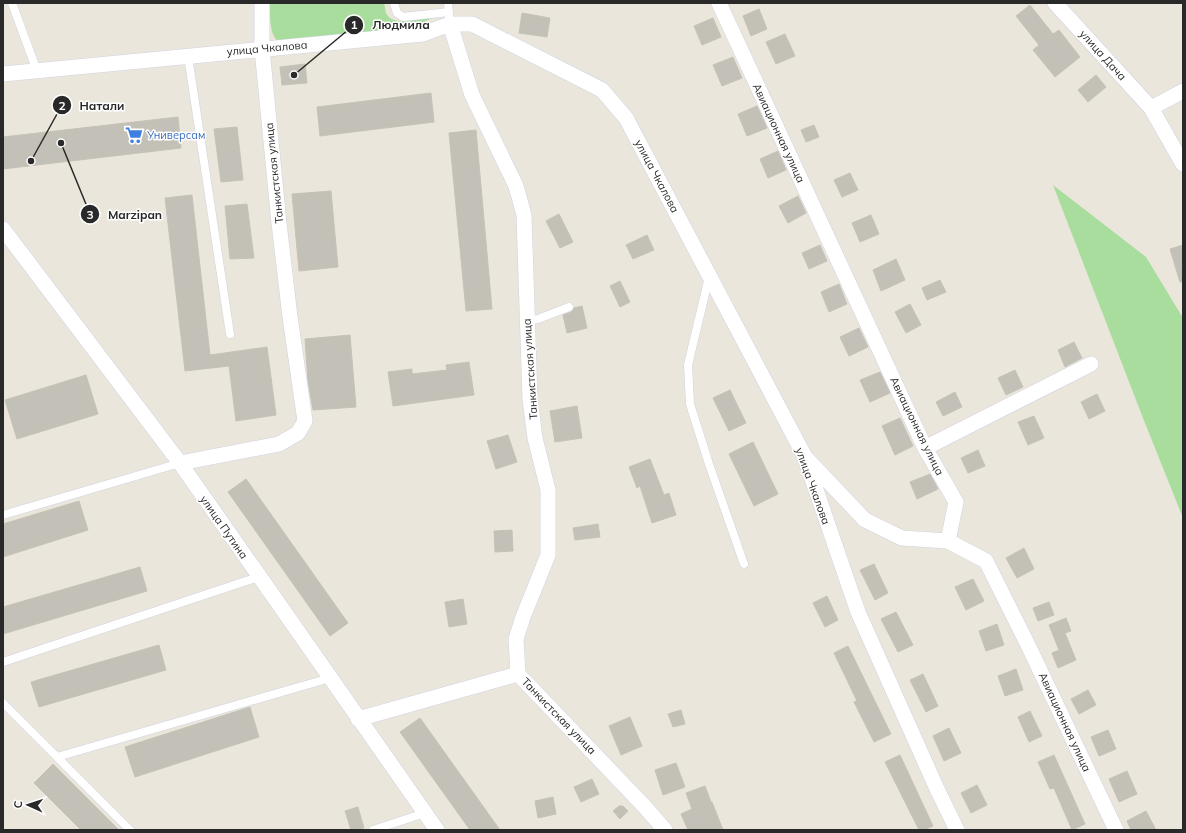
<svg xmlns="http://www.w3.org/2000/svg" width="1186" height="833" viewBox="0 0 1186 833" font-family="Mulish,sans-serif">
<rect width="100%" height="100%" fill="#eae6dc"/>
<path fill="#a8dd9d" d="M270,3h114c1,3 1,7 2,10 6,15 37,5 49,3l-25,14 -131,12c-10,-6 -9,-28 -9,-39z
M1053,185l93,72 37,61v200l-40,-100z"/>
<path fill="#c3c0b7" stroke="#c5c2b6" d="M1030,5l23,29 6,-4 21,27 -25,20 -22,-27 6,-5 -23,-29z
M759,9l8,20 -16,7 -8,-20z
M522,13l28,5 -3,19 -28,-4z
M713,18l8,19 -19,8 -8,-19z
M785,34l10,22 -19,8 -10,-22z
M733,57l9,21 -20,8 -9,-21z
M305,64l2,19 -25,2 -2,-18z
M1096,75l10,12 -18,15 -10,-12z
M431,93l3,29 -114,14 -3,-29z
M757,106l10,22 -20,8 -9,-22z
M178,117l3,31 -178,21v-32z
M814,125l5,12 -13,5 -5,-12z
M237,127l6,53 -22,2 -7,-53z
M476,130l16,179 -26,2 -17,-178z
M778,151l8,19 -18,8 -8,-19z
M850,173l8,17 -16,7 -8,-17z
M331,191l7,76 -39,4 -7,-77z
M192,195l18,160 57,-8 9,68 -40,6 -7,-55 -44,5 -20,-173z
M798,196l8,17 -18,10 -9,-17z
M247,204l7,54 -24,1 -5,-53z
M559,214l14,28 -13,6 -14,-27z
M871,215l8,19 -19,8 -8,-19z
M647,235l7,15 -21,9 -7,-14z
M820,245l7,16 -18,8 -7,-16z
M1183,245v37h-3l-10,-33z
M896,259l9,21 -24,11 -8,-21z
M940,280l6,12 -19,8 -5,-12z
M620,281l10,21 -10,5 -10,-21z
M839,284l8,20 -18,8 -8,-20z
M910,304l11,21 -15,8 -11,-21z
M582,306l5,22 -20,5 -4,-18 8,-3 3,-4z
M859,328l9,19 -19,9 -9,-19z
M350,335l6,72 -43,3 -5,-29 -3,-42z
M1074,342l8,16 -17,9 -7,-17z
M469,362l5,33 -81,11 -5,-34 24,-3v5l35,-4 -1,-5z
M1015,370l8,17 -17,8 -8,-17z
M880,372l10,21 -20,9 -10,-22z
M86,375l12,39 -81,25 -12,-39z
M730,390l16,33 -17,8 -16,-33z
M955,392l7,15 -19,9 -7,-14z
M1097,394l8,17 -16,8 -8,-17z
M577,406l5,32 -27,4 -5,-31z
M1034,416l10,22 -16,7 -10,-23z
M900,418l13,28 -18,9 -13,-29z
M508,435l9,27 -21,7 -9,-28z
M753,442l25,52 -24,12 -25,-52z
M978,450l7,16 -17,7 -7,-15z
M650,459l14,36 5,-2 7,22 -24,8 -12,-37 -3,2 -8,-21z
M930,474l8,15 -21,10 -7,-17z
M246,479l102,144 -18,13 -102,-144z
M79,501l9,29 -85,27v-33z
M598,524l2,13 -25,3 -2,-12z
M512,530l1,21 -18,1 -1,-21z
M1024,548l10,21 -17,9 -11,-20z
M874,564l14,29 -13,7 -15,-30z
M140,567l7,24 -144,43v-27z
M973,579l11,22 -18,9 -11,-23z
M827,596l11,24 -13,7 -12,-24z
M463,599l4,25 -18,3 -4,-25z
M1049,602l5,13 -16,6 -5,-13z
M896,612l17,33 -15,7 -17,-33z
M1066,618l5,13 -6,2 11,27 -18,8 -6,-15 7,-3 -10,-25z
M997,624l7,21 -18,6 -7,-20z
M159,645l7,25 -127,37 -8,-25z
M848,646l43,88 -17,8 -20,-40 3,-1 -23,-48z
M1016,669l7,21 -18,6 -7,-20z
M923,674l15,32 -12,6 -16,-32z
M1088,690l8,15 -17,9 -8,-15z
M250,707l9,30 -124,40 -10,-30z
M681,710l4,14 -12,3 -5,-13z
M1030,711l12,25 -13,6 -11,-25z
M630,717l12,29 -21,9 -12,-29z
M420,718l80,112h-30l-70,-98z
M949,728l12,25 -17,8 -11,-25z
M1108,730l8,19 -17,7 -8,-19z
M900,755l33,71 -9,4h-5l-34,-68z
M1054,755l31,69 -13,6 -18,-42 -4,1 -12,-27z
M676,763l9,24 -22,8 -8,-25z
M53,764l66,66h-38l-47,-47z
M1127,771l10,23 -18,8 -10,-23z
M592,779l7,15 -18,8 -7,-15z
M977,785l10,20 -16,8 -10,-20z
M705,786l6,16h1l11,28h-35l-7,-16 11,-5 -6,-16z
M553,797l3,17 -18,4 -3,-17z
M619,806h4l5,5 -8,8 -7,-8z
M358,807l6,21 -13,2 -6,-19z
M1146,811l10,19h-25l-4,-9z"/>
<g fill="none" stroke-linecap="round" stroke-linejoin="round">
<g stroke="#d1d2e1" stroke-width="9">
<path id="service" d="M12,3l25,68
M394,3l3,10 6,4 46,-5
M448,3l1,14
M188,56l42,278
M709,277l-21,88 2,39 19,60 35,100
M527,321l11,-2 31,-12
M3,515l177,-52
M3,662l255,-85
M3,703l127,127
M57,757l273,-79
M373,830l52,-17"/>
</g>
<g stroke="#d1d2e1" stroke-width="16">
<path id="minor" d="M719,3l206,445 31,54 -8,39 38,20 42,84 88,185
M1055,3l96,105 32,56
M450,24l22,71 44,91 8,29 6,184 5,39 13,52v65l-25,62 -7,22 2,35 127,133 20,23
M3,74l420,-40 27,-10h22l130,66 24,28 178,337 54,157 79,177 20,41
M1151,108l32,-17
M3,229l177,234 257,367
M925,448l166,-84
M807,459l58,61 37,18 46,3
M180,463l99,-19 19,-11 7,-12 -15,-104 -11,-94 -17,-174v-46
M358,719l160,-45"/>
</g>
<use href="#service" stroke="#fff" stroke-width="8"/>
<use href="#minor" stroke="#fff" stroke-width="15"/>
</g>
<defs>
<g id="supermarket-bare" transform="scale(1.38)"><path d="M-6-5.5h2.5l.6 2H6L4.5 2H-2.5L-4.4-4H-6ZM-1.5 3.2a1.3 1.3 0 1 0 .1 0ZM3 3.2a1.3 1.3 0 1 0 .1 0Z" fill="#3f7fe0" stroke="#fff" stroke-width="2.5" paint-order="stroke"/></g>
</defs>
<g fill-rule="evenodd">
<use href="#supermarket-bare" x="134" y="135"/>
</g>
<g text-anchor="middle" stroke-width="3" stroke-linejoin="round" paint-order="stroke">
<g font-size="11" fill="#292929" stroke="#fff">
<text transform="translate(267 48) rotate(-5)" y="4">улица Чкалова</text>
<text transform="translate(1103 55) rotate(48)" y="4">улица Дача</text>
<text transform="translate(779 133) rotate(65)" y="4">Авиационная улица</text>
<text transform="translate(274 173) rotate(-96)" y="4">Танкистская улица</text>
<text transform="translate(657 176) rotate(62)" y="4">улица Чкалова</text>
<text transform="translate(530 369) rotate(-94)" y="4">Танкистская улица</text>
<text transform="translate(917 426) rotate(64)" y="4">Авиационная улица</text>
<text transform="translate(813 486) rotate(70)" y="4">улица Чкалова</text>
<text transform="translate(224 527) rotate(55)" y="4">улица Путина</text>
<text transform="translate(559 716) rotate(46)" y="4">Танкистская улица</text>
<text transform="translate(1065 722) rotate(65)" y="4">Авиационная улица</text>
</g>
<g font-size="11" fill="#366cbe" stroke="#fff" text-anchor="start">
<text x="147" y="139">Универсам</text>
</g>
</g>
<path fill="none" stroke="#292929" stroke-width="1.5" d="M294 75L354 25M31 161L62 105M61 143L90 214"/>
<g fill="#292929" stroke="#fff" stroke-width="1.5">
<circle cx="294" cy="75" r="4"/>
<circle cx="31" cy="161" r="4"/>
<circle cx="61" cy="143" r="4"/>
<circle cx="354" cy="25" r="10"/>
<circle cx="62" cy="105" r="10"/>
<circle cx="90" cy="214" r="10"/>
</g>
<g font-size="12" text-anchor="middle" font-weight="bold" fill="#fff">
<text x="354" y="29">1</text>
<text x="62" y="110">2</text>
<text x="90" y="219">3</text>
</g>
<g font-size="12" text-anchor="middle" font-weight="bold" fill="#292929" stroke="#fff" stroke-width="3" stroke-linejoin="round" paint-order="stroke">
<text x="401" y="29">Людмила</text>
<text x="102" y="110">Натали</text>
<text x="135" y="219">Marzipan</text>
</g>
<rect width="1186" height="833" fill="none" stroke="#292929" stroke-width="8"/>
<g transform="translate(28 805) rotate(273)" stroke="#ffffff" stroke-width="3" paint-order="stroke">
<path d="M0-3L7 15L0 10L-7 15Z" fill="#292929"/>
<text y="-6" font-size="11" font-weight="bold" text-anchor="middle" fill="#292929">С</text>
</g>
</svg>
